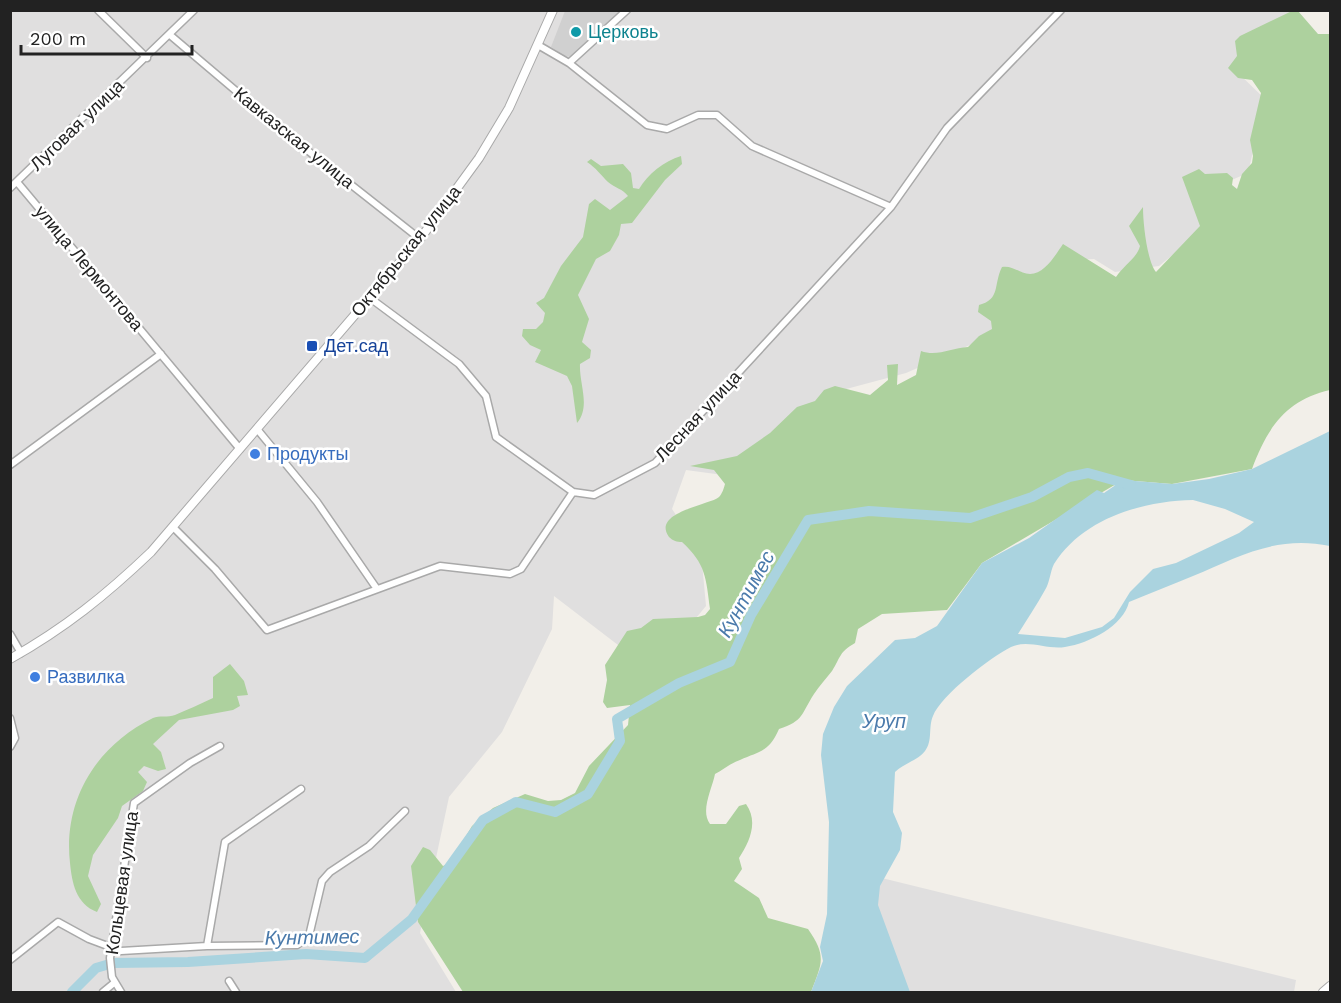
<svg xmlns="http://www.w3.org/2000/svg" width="1341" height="1003" viewBox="0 0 1341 1003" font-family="'Work Sans',sans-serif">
<rect width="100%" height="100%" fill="#f2efe9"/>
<path fill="#e0dfdf" d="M10,11h1282l-57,59 30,29 -17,74 -49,21 9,32 -49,40 -44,6 -21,-13 -25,1 -12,47 -151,66 -71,19 -112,83 -37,-5 -14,39 29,43 5,54 -54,65 -98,-75 -2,33 -50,103 -53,65 -29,136 36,59h-445z
M833,866l463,114 -2,12h-471z"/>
<path fill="#d0d0d0" d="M565,11h57l-50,46 -7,-1 -14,-9z"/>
<path fill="#add19e" d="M1292,11h6l20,23h12v356c-44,10 -63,38 -78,79l-80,15 -49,-4 -141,83 -35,47 -65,4 -24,15 -3,14c-16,9 -14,14 -23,28 -6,8 -13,15 -18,23 -13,20 -10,27 -35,35 -10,23 -19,22 -39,31 -9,3 -17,10 -25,14 -3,15 -15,37 -5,50h16l13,-18 7,-2c13,18 3,39 -7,54l3,11 -8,12 25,17 9,20 40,11c19,27 14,34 3,63h-348l-45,-70 -7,-56 12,-19 7,3 13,16 7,-3 22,-37 21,-18 32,-14 23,7 13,-1 14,-7 14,-27 39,-41 2,-20 -23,3 -4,-6 4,-22 -2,-15 22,-34 14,-3 12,-9 45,-2 7,-2 5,-6c-4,-31 -4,-45 -28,-67 -5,0 -9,-1 -13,-5 -18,-25 41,-32 50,-40 3,-3 5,-9 6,-13l-11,-14 -24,-4 47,-10 33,-23 27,-26 18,-6 9,-11 11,-4 35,9 18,-15 -1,-15 11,-1 -1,21 19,-10 5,-24c16,6 30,-3 47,-4l11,-11 13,-7 -1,-8 -13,-9 1,-7c22,-6 14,-20 23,-38 11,-2 18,7 28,7 15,0 26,-20 33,-30l53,33c7,-11 21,-19 24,-31l-11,-20 14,-19c0,16 4,54 13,65l44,-46 -18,-49 17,-8 6,5 22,-1 6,5 -1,7 5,4 5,-15 10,-11 1,-7 -3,-16 11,-47 -9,-13 -14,-2 -10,-10 9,-12 -2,-15 5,-5z
M681,156l1,8 -17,16 -33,43 -11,1 -2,11 -9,16 -14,8 -18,36 11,24 -7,23 9,8 -1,8 -10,6c-1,20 11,42 -3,59l-5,-37 -5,-10 -32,-14 6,-12 -11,-5 -8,-9 1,-7h13l7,-7 2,-9 -9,-10 8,-5 17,-32 22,-29 6,-33 6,-5 15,11 18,-14c-5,-7 -13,-8 -20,-14 -7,-7 -12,-14 -21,-20l4,-3 10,7 22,-2 8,9 2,15 6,1c9,-15 25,-28 42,-33z
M230,664l14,17 4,14 -11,1 3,10 -7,4 -54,10 -26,24 8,8 5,17 -8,2 -14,-5 -6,6 9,10 -4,9 -21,15 -4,12 -25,37 -5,21 13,28 -4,8c-21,-8 -25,-29 -27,-49 -7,-63 26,-117 83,-145 6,-3 15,0 22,-3 12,-5 25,-11 38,-17v-21z"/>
<path fill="#aad3df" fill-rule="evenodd" d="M1330,431v115c-53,-11 -90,10 -137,30 -21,9 -43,17 -64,26 -6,24 -39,41 -64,45 -18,3 -37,-8 -54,0 -20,10 -70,48 -78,69 -5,11 0,25 -8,35 -8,10 -21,12 -30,21l-2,40 9,21 -2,17 -20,36 -2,19 32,87h-99l12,-31 -3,-14 7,-33 2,-92 -8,-67 2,-21 11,-27 13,-21 48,-46 20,-2 22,-12 45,-63 47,-25 68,-48 7,3 19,-13 49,4 37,-5 43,-10zM1193,500l32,9 29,13 -15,11 -63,30 -23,6 -23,23 -16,26 -12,9 -37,11 -47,-4c9,-15 19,-29 27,-44 5,-8 5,-18 9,-26 29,-46 89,-63 139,-64z"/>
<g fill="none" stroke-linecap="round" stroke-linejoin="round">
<path stroke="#aad3df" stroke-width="10" d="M72,992l24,-24 17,-5 75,-1 118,-8 59,4 47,-39 71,-99 33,-18 39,10 33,-18 32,-53 -3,-22 62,-36 51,-21 21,-47 57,-95 61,-9 101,7 62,-21 37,-20 19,-4 43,12"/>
<g stroke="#a9a9a9" stroke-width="9">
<path id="minor" d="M98,10l49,48
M170,35l118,100 132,104
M538,45l31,18 58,-53
M569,63l78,62 20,4 31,-14h19l35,31 139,61
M17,182l223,267
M10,188l184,-178
M370,298l89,66 27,32 10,41 77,55
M257,429l60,73 60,87
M10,465l151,-111
M173,527l42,42 52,61 173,-64 70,8 11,-5 52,-77 21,3 61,-32 236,-256 56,-79 114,-118
M10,634l11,19
M10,718l5,20 -5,9
M207,946l18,-104 76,-53
M10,960l48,-38 31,17 32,12 86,-5 90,-1 12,-9 13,-55 8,-9 39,-26 36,-35
M229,981l7,11
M103,992l11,-9
M121,992l-9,-15 -2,-19 24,-155 56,-40 30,-17"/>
</g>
<g stroke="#a9a9a9" stroke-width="10">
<path id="tertiary" d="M10,659c55,-31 96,-64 141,-107l269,-313 59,-81 30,-50 44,-98
M1323,992l7,-6"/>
</g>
<use href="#minor" stroke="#fff" stroke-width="6"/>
<use href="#tertiary" stroke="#fff" stroke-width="8"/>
</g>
<circle fill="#0f9aa8" stroke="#fff" stroke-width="2" cx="576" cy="32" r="6"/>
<rect fill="#1a4fb4" stroke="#fff" stroke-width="2" x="306" y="340" width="12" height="12" rx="3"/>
<g fill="#3f7fe0" stroke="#fff" stroke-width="2">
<circle cx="255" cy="454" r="6"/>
<circle cx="35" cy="677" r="6"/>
</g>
<g text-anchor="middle" stroke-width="5" stroke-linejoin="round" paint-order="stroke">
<g font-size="18" fill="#0d838f" stroke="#fff" text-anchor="start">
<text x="588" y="38">Церковь</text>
</g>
<g font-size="18" fill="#222" stroke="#fff">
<text transform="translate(77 125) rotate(-44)" y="6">Луговая улица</text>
<text transform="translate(294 138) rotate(39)" y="6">Кавказская улица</text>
<text transform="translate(406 251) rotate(-51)" y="6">Октябрьская улица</text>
<text transform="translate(89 268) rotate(50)" y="6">улица Лермонтова</text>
<text transform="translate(698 416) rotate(-47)" y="6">Лесная улица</text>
<text transform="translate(122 883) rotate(-82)" y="6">Кольцевая улица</text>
</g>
<g font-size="18" fill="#164399" stroke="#fff" text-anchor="start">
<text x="324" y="352">Дет.сад</text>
</g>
<g font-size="18" fill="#366cbe" stroke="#fff" text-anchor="start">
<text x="267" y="460">Продукты</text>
<text x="47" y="683">Развилка</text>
</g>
<g font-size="20" font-style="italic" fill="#4a7aab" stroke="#fff">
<text transform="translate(746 594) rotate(-61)" y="7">Кунтимес</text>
<text x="884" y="728">Уруп</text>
<text transform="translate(312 937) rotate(-1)" y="7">Кунтимес</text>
</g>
</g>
<rect width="1341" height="1003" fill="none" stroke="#222222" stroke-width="24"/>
<path d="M21 45v9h171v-9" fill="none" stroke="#222222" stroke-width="3"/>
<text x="30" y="45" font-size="18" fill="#222222" stroke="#ffffff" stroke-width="4.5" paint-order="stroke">200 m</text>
</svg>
